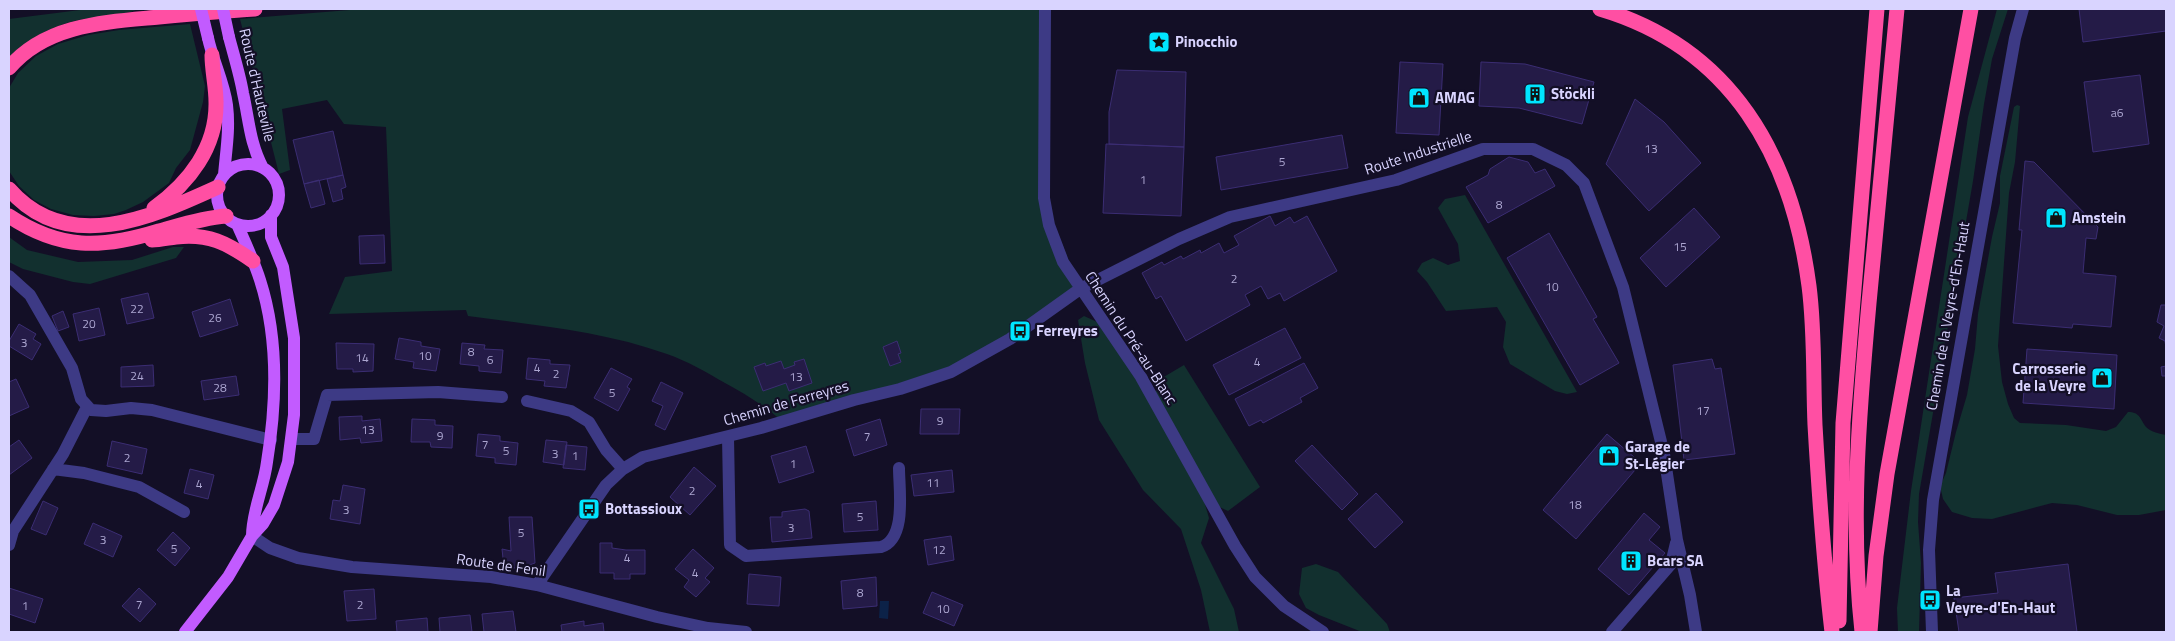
<svg xmlns="http://www.w3.org/2000/svg" width="2175" height="641" viewBox="0 0 2175 641" font-family="'Titillium Web',sans-serif">
<rect width="100%" height="100%" fill="#130f26"/>
<path fill="#12302f" d="M88,9h51c-20,8 -40,7 -61,11 -25,6 -53,19 -69,39v-40z
M362,9h683l-1,189 36,91 -112,75 -186,57c-17,-15 -37,-27 -57,-38 -19,-11 -38,-22 -58,-29 -64,-23 -133,-29 -199,-38l-2,-6 -137,4 16,-37 47,-6 -6,-144 -42,-3 -17,-24 -45,9 8,61 -11,4 -39,-155z
M1997,9h11l-16,50 -8,45 -11,77 -54,313 -1,28 3,41 -2,69h-21l-1,-24 14,-117 57,-374z
M190,24l15,62 -2,16 -13,48 -14,18 -7,15 -26,19 -17,8 -12,4 -20,2 -21,-1 -22,-6 -17,-9 -15,-14 -10,-15v-83l9,-15 18,-17 22,-12 30,-9 31,-5z
M2017,105l3,1 -5,56 -6,31 -11,153 4,36 6,22 6,14 6,5 46,2 40,6 10,-4 12,-15c12,0 12,7 18,15 5,5 14,7 20,8v75l-27,5h-22l-40,-10 -25,-2 -60,16 -20,-1 -20,-6 -9,-13 -3,-13 6,-13 10,-41 11,-37 8,-46 3,-35 14,-77 8,-34v-27l14,-69z
M1465,195l112,197 -10,2 -12,-3 -45,-27 -7,-17 3,-25 -9,-15 -51,4 -19,-29 -10,-11 5,-8 11,-5 15,7 12,-4 -2,-17 -20,-36 7,-9z
M9,237l18,13 51,12 54,-2 41,-13h11l-8,11 -86,26 -17,-2 -50,-13 -14,-7z
M1084,316l22,10 47,72 9,-20 22,-13 76,122 -32,24 -17,-8 -13,-23 11,38 -8,25 33,66 5,23h-29l-9,-42 -20,-61 -38,-39 -44,-70 -14,-57 -7,-43z
M1316,564l22,8 49,52 3,8h-28l-43,-17 -13,-7 -7,-14 3,-26z"/>
<path fill="#0c2248" d="M880,601h9l-1,18 -9,-1z"/>
<path fill="#241b47" stroke="#3b2d73" d="M2079,9h87v22l-83,11z
M1400,62l43,2 -4,71 -43,-2z
M1481,62l44,2 69,18 -12,42 -63,-16 -40,-2z
M1117,70l69,2 -2,75 -75,-3v-32z
M2140,75l9,69 -56,8 -9,-70z
M1635,99l29,23 37,41 -52,48 -43,-47z
M333,131l10,44 -39,9 -11,-44z
M1342,135l6,33 -127,22 -5,-33z
M1106,144l78,3 -3,69 -78,-3z
M1509,157l19,5 7,11 10,-4 10,17 -67,37 -22,-36 22,-12 2,-6z
M2025,161l9,1 64,65 -2,12 -10,-1 -3,35 33,3 -5,51 -38,-3 -1,4 -59,-5 9,-93h-3z
M343,175l3,12 -5,2 2,10 -10,3 -6,-23z
M319,180l6,24 -14,4 -7,-24z
M1694,208l26,29 -54,50 -26,-29z
M1270,216l5,10 15,-9 4,6 13,-7 30,55 -53,30 -4,-8 -12,6 -7,-13 -16,9 5,10 -64,36 -25,-45 -5,3 -14,-26 20,-11 2,3 17,-9 2,3 17,-9 1,3 18,-10 5,10 15,-8 -5,-9z
M1549,233l48,84 -4,2 26,44 -39,22 -73,-127z
M384,235l1,28 -25,1 -1,-28z
M148,293l6,25 -27,6 -6,-25z
M230,299l8,26 -38,12 -8,-25z
M2161,305h5v43l-1,-7 -6,-3 5,-12 -7,-4z
M99,308l6,27 -26,6 -6,-27z
M63,311l6,16 -11,4 -6,-15z
M19,324l17,10 -3,5 8,5 -9,16 -23,-14v-5z
M1285,328l16,30 -72,37 -16,-30z
M399,338l22,4v4l19,3 -4,22 -23,-3 1,-6 -19,-3z
M897,341l4,12 -3,1 3,8 -11,4 -7,-19z
M336,343l38,1 -1,27 -20,1v-3h-16z
M462,343l23,2 -1,4 19,1 -2,23 -22,-2v-5l-19,-2z
M2027,349l90,6 -3,54 -91,-6z
M528,358l22,2v4l20,1 -4,23 -22,-2 1,-5 -19,-2z
M804,359l8,24 -23,8 -3,-8 -23,8 -9,-24 11,-4 1,3 15,-5 3,8 11,-4 -1,-3z
M1712,359l3,10 6,-1 14,86 -51,6 -11,-95z
M1304,363l14,25 -18,10 2,4 -39,21 -2,-3 -12,6 -14,-27z
M153,365l1,21 -33,1v-20z
M2166,366v10h-4l-1,-9z
M611,368l21,11 -5,8 3,2 -12,22 -24,-13z
M236,376l3,19 -35,5 -3,-19z
M16,379l13,28 -20,9v-34z
M661,382l22,11 -18,37 -10,-5 8,-19 -11,-5z
M921,409h39l-1,25h-39z
M362,416v5l18,-2 2,22 -21,2 -1,-5 -20,2 -1,-23z
M412,419l23,1v5l18,1 -1,22 -21,-1 -1,-5h-19z
M880,419l7,26 -33,11 -8,-26z
M478,434l22,2v5l18,2 -2,22 -21,-2v-5l-19,-2z
M1607,434l34,29 -65,76 -33,-29z
M19,440l13,18 -23,17v-28z
M546,440l21,2 -3,23 -21,-3z
M112,441l35,8 -5,25 -35,-8z
M566,445l21,2 -2,23 -22,-2z
M1312,445l46,49 -16,16 -47,-49z
M806,446l8,26 -35,11 -8,-27z
M694,467l22,19 -26,29 -20,-18z
M190,469l24,6 -6,24 -24,-6z
M952,470l2,22 -40,4 -3,-21z
M343,485l22,4 -5,35 -30,-5 3,-19 7,1z
M1376,493l27,29 -28,26 -27,-29z
M43,501l15,7 -12,27 -15,-6z
M876,501l2,29 -34,2 -2,-28z
M805,509l4,2 3,27 -40,4 -2,-25h12v-5z
M1644,513l16,14 -11,13 16,13 -36,42 -31,-26z
M509,517h23l3,46 -14,5h-17l-2,-19 9,2z
M93,523l29,13 -9,21 -29,-13z
M173,532l17,16 -15,18 -18,-16z
M951,536l3,24 -26,5 -4,-25z
M600,543h12v5l14,2h19v24h-15v5h-16v-6h-14z
M693,549l21,19 -9,10 5,4 -14,15 -12,-10 5,-7 -14,-11z
M2068,564l9,68h-118l-5,-34 44,-5 -3,-20z
M749,574l32,3 -2,29 -32,-2z
M876,577l1,29 -34,3 -2,-28z
M9,588l34,11 -8,24 -26,-9z
M139,588l17,16 -16,18 -18,-16z
M374,589l2,30 -29,2 -3,-30z
M932,592l31,13 -9,21 -31,-13z
M513,611l3,21h-32l-2,-18z
M470,615l2,17h-32l-1,-14z
M427,618l1,14h-31l-1,-11z
M584,621v5l19,-3 1,9h-42l-1,-7z"/>
<g fill="none" stroke-linecap="round" stroke-linejoin="round">
<path stroke="#3d3a85" stroke-width="12" d="M1045,9l-1,189 5,27 14,37 78,115 94,169 20,31 29,29 39,26
M9,276l21,19 42,73 9,31 10,11 15,1 25,-3 21,2 119,30
M527,401l44,10 18,11 17,28 17,19
M728,437l2,108 16,11 135,-9c26,-8 18,-57 18,-79
M292,439h22l13,-44 111,-3 64,5
M53,469l31,4 55,14 45,25
M252,536l18,12 28,10 54,9 139,10 46,8 120,32 51,11 38,4
M9,545l4,-14 50,-77 24,-47
M537,585l69,-100 17,-16 20,-12 118,-29 93,-28 46,-11 51,-17 59,-33 70,-50 99,-50 51,-22 166,-37 87,-31h50l33,16 18,18 39,104 41,167 13,86 13,55 6,37
M1612,632l59,-68 5,-21
M1932,632l-3,-82 4,-50 82,-462 8,-29"/>
<path stroke="#c25bff" stroke-width="12" d="M229,37c5,19 11,38 14,56 6,27 7,51 20,75
M208,38c5,23 16,44 19,67 3,24 -1,46 -3,70
M217 195a31 31 0 1 1 62 0a31 31 0 1 1-62 0Z
M237,224c8,18 17,37 23,56 19,59 17,121 7,182 -3,25 -15,49 -15,74
M185,632l43,-55 24,-41 11,-12 11,-19 14,-43 6,-47v-77l-11,-71 -12,-30v-22"/>
<path stroke="#ff4fa3" stroke-width="15" d="M1600,9c132,39 192,147 209,277 6,46 4,93 6,139 4,69 9,139 17,207
M9,68c37,-44 97,-46 150,-51 32,-3 64,-6 96,-8
M9,189c58,67 143,28 209,-2
M154,208c35,-25 63,-61 62,-106 0,-16 -4,-31 -4,-47
M9,216c51,34 92,33 150,15 22,-6 43,-13 67,-15
M152,240c8,0 16,-2 24,-3 32,-4 51,6 77,24
M1839,621l4,-198 34,-414
M1862,632c-12,-110 -3,-219 7,-329 9,-98 18,-196 28,-294
M1870,632l6,-76 11,-82 84,-465"/>
<path stroke="#c25bff" stroke-width="12" d="M201,9l7,29
M223,9l6,28"/>
</g>
<defs>
<g id="sight-square" transform="scale(1.125)"><rect x="-9" y="-9" width="18" height="18" rx="4" fill="#00e5ff" stroke="#130f26"/><path d="M0-6L1.8-2.2L6-1.7L2.9 1.2L3.7 5.4L0 3.3L-3.7 5.4L-2.9 1.2L-6-1.7L-1.8-2.2Z" fill="#111"/></g>
<g id="building-square" transform="scale(1.125)"><rect x="-9" y="-9" width="18" height="18" rx="4" fill="#00e5ff" stroke="#130f26"/><path d="M-4-6H4V6H1V3H-1V6H-4ZM-2.5-4.3h1.7v1.8h-1.7ZM.8-4.3h1.7v1.8H.8ZM-2.5-1h1.7V.8h-1.7ZM.8-1h1.7V.8H.8Z" fill="#111"/></g>
<g id="shop-square" transform="scale(1.125)"><rect x="-9" y="-9" width="18" height="18" rx="4" fill="#00e5ff" stroke="#130f26"/><path d="M-5-2.5h2.3a2.7 3.5 0 0 1 5.4 0H5L5.5 6h-11ZM-1.5-2.5h3a1.5 2.3 0 0 0-3 0Z" fill="#111"/></g>
<g id="bus-square" transform="scale(1.125)"><rect x="-9" y="-9" width="18" height="18" rx="4" fill="#00e5ff" stroke="#130f26"/><path d="M-5-6H5V4H4V6H2V4H-2V6H-4V4H-5ZM-3.5-4V0h7V-4ZM-3.5 1.2v1.5H-2V1.2ZM2 1.2v1.5H3.5V1.2Z" fill="#111"/></g>
</defs>
<g fill-rule="evenodd">
<use href="#sight-square" x="1159" y="42"/>
<use href="#building-square" x="1535" y="94"/>
<use href="#shop-square" x="1419" y="98"/>
<use href="#shop-square" x="2056" y="218"/>
<use href="#bus-square" x="1020" y="331"/>
<use href="#shop-square" x="2102" y="378"/>
<use href="#shop-square" x="1609" y="456"/>
<use href="#bus-square" x="589" y="509"/>
<use href="#building-square" x="1631" y="561"/>
<use href="#bus-square" x="1930" y="600"/>
</g>
<g text-anchor="middle" stroke-width="4.5" stroke-linejoin="round" paint-order="stroke">
<g font-size="12" fill="#aca6d1">
<text x="2117" y="117">a6</text>
<text x="1651" y="153">13</text>
<text x="1282" y="166">5</text>
<text x="1143" y="184">1</text>
<text x="1499" y="209">8</text>
<text x="1680" y="251">15</text>
<text x="1234" y="283">2</text>
<text x="1552" y="291">10</text>
<text x="137" y="313">22</text>
<text x="215" y="322">26</text>
<text x="89" y="328">20</text>
<text x="24" y="347">3</text>
<text x="471" y="356">8</text>
<text x="425" y="360">10</text>
<text x="362" y="362">14</text>
<text x="490" y="364">6</text>
<text x="1257" y="366">4</text>
<text x="537" y="372">4</text>
<text x="556" y="378">2</text>
<text x="137" y="380">24</text>
<text x="796" y="381">13</text>
<text x="220" y="392">28</text>
<text x="612" y="397">5</text>
<text x="1703" y="415">17</text>
<text x="940" y="425">9</text>
<text x="368" y="434">13</text>
<text x="440" y="440">9</text>
<text x="867" y="441">7</text>
<text x="485" y="449">7</text>
<text x="506" y="455">5</text>
<text x="555" y="458">3</text>
<text x="575" y="460">1</text>
<text x="127" y="462">2</text>
<text x="793" y="468">1</text>
<text x="933" y="487">11</text>
<text x="199" y="488">4</text>
<text x="692" y="495">2</text>
<text x="1575" y="509">18</text>
<text x="346" y="514">3</text>
<text x="860" y="521">5</text>
<text x="791" y="532">3</text>
<text x="521" y="537">5</text>
<text x="103" y="544">3</text>
<text x="174" y="553">5</text>
<text x="939" y="554">12</text>
<text x="627" y="562">4</text>
<text x="695" y="577">4</text>
<text x="860" y="597">8</text>
<text x="139" y="609">7</text>
<text x="360" y="609">2</text>
<text x="25" y="610">1</text>
<text x="943" y="613">10</text>
</g>
<g font-size="15" font-weight="bold" fill="#d9d4ff" stroke="#130f26" text-anchor="start">
<text x="1175" y="47">Pinocchio</text>
<text x="1551" y="99">Stöckli</text>
<text x="1435" y="103">AMAG</text>
<text x="2072" y="223">Amstein</text>
<text x="1036" y="336">Ferreyres</text>
<text x="2086" y="374" text-anchor="end">Carrosserie<tspan x="2086" dy="17">de la Veyre</tspan></text>
<text x="1625" y="452">Garage de<tspan x="1625" dy="17">St-Légier</tspan></text>
<text x="605" y="514">Bottassioux</text>
<text x="1647" y="566">Bcars SA</text>
<text x="1946" y="596">La<tspan x="1946" dy="17">Veyre-d'En-Haut</tspan></text>
</g>
<g font-size="15" fill="#d9d4ff" stroke="#130f26">
<text transform="translate(257 85) rotate(77)" y="5">Route d'Hauteville</text>
<text transform="translate(1418 153) rotate(-18)" y="5">Route Industrielle</text>
<text transform="translate(1948 316) rotate(-80)" y="5">Chemin de la Veyre-d'En-Haut</text>
<text transform="translate(1131 338) rotate(57)" y="5">Chemin du Pré-au-Blanc</text>
<text transform="translate(786 403) rotate(-16)" y="5">Chemin de Ferreyres</text>
<text transform="translate(501 565) rotate(8)" y="5">Route de Fenil</text>
</g>
</g>
<rect width="2175" height="641" fill="none" stroke="#d9d4ff" stroke-width="20"/>
</svg>
